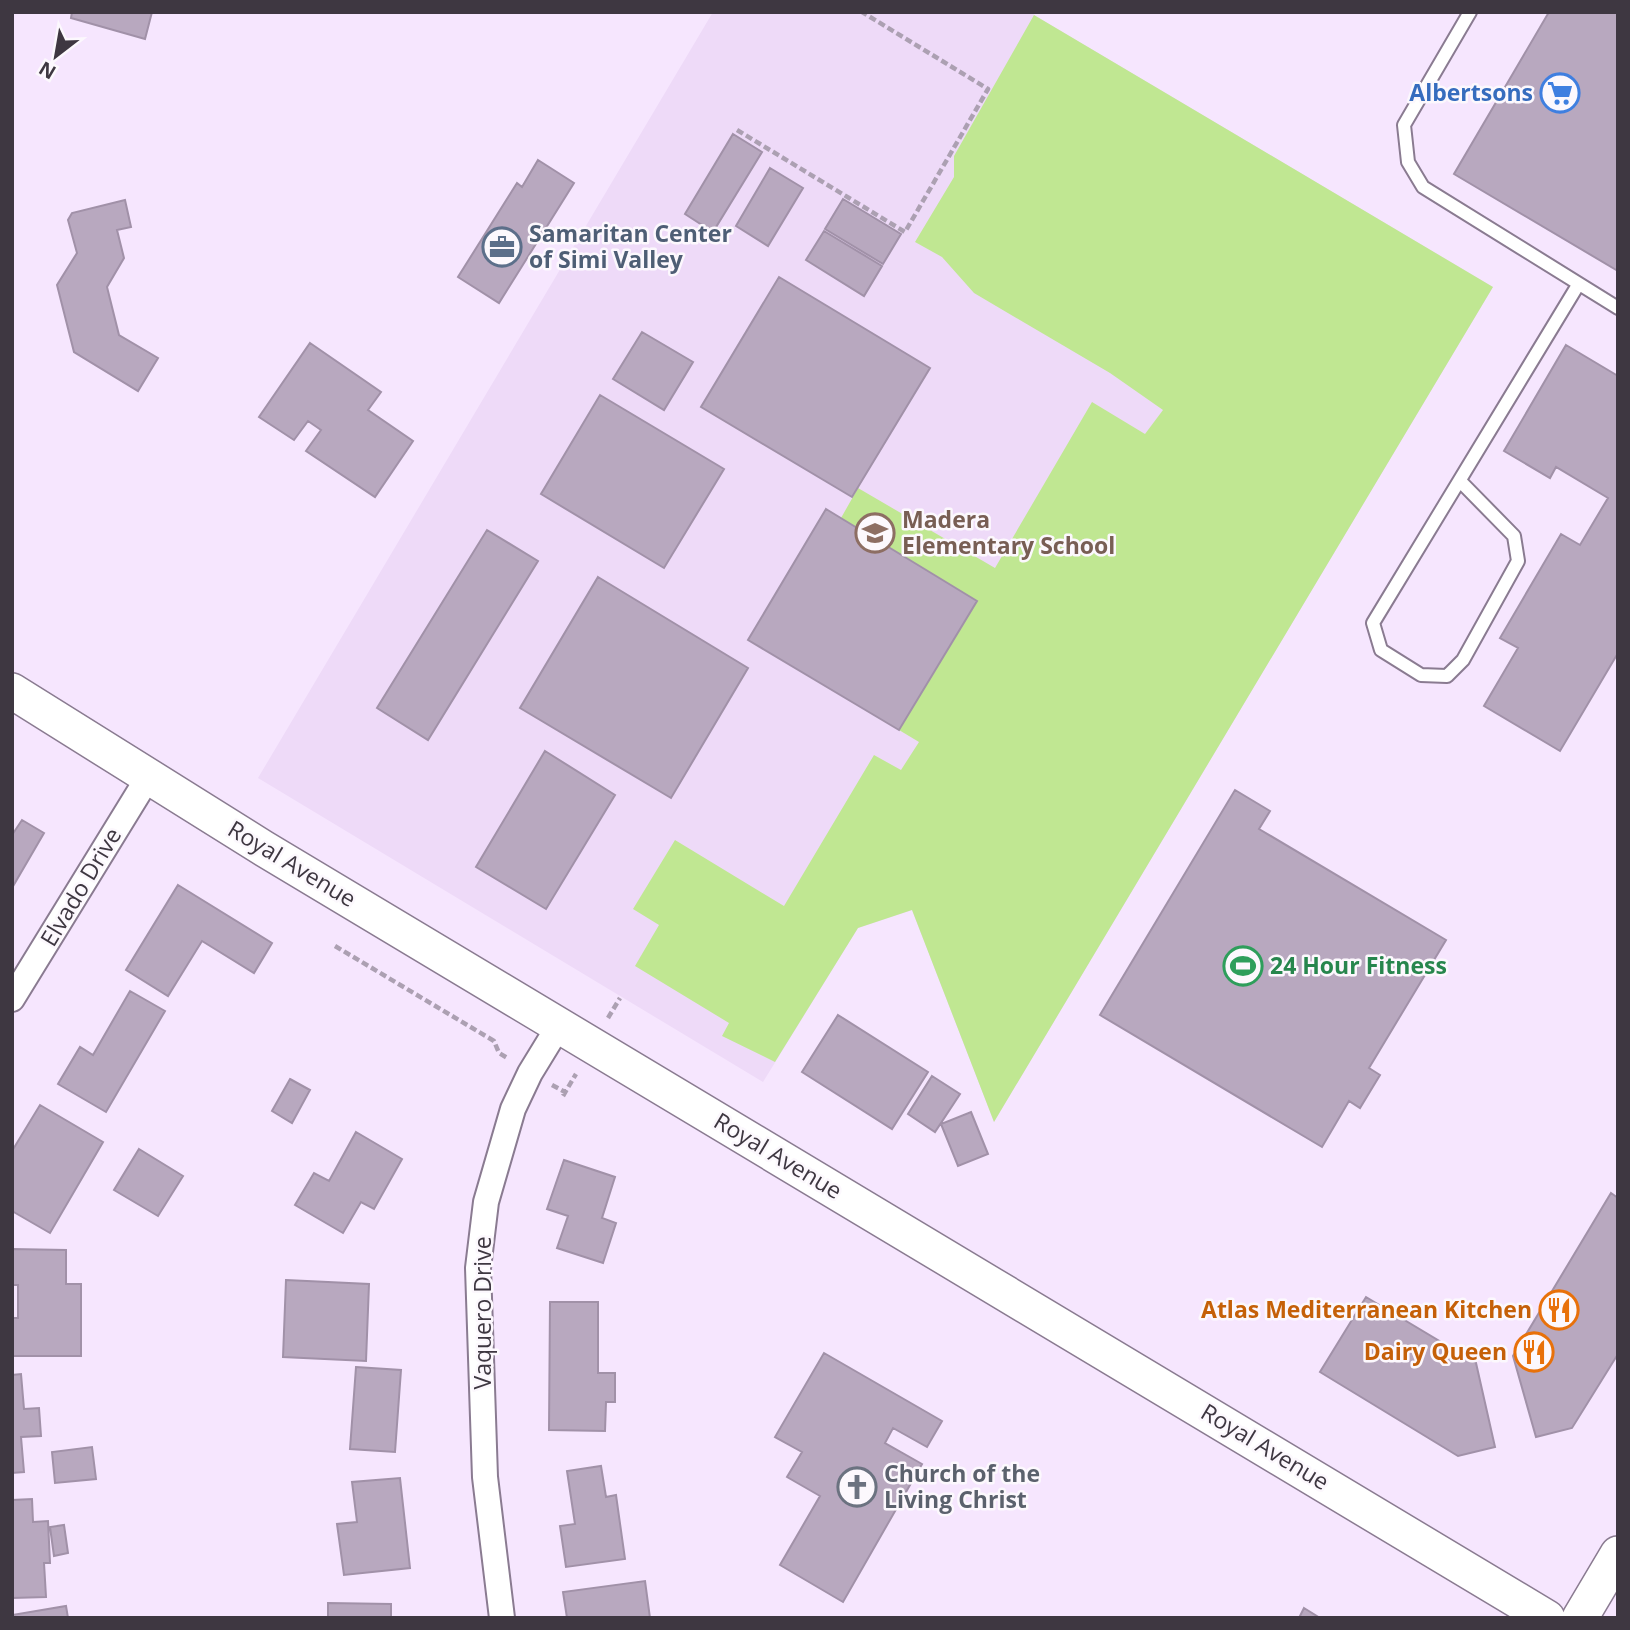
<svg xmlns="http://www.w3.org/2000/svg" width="1630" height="1630" viewBox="0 0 1630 1630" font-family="'Open Sans',sans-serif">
<rect width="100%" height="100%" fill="#f6e6fe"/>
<path fill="#eedaf8" d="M713,12h322l-1,3 459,272 -499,835 -82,-212 -54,18 -95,154 -505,-304z"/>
<path fill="#c0e792" d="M1034,15l459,272 -499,835 -82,-212 -54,18 -83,134 -53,-26 7,-13 -94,-57 24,-41 -26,-16 42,-69 109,66 90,-151 27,15 18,-28 -20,-12 78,-129 -136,-83 17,-30 137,80 97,-166 53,32 18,-24 -53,-37 -136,-80 -32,-36 -27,-15 39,-65v-21z"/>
<path fill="#b8a8bf" stroke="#a191a8" stroke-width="2" d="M72,12h80l-7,27 -74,-21z
M1549,12h69v259l-164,-97z
M733,134l29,18 -49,80 -28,-18z
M538,160l36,23 -75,120 -41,-26 59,-94 5,4z
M770,168l33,20 -35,58 -32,-20z
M843,199l58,35 -18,30 -58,-35z
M125,200l6,27 -14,3 7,28 -17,29 12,48 39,23 -20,33 -64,-39 -17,-67 20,-32 -9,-33 4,-7z
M824,231l58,35 -18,30 -58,-36z
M779,277l151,91 -78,129 -151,-90z
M642,332l51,30 -29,48 -51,-31z
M310,343l71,49 -13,18 45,31 -38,56 -69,-46 15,-21 -13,-9 -14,19 -35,-23z
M1566,345l52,31v277l-58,98 -76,-45 34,-58 -18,-10 61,-104 19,11 28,-47 -52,-31 -6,11 -46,-27z
M600,395l124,74 -60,99 -123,-74z
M826,509l151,92 -78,129 -151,-90z
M487,530l51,31 -110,179 -51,-32z
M598,577l150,91 -77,130 -151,-90z
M545,751l70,44 -69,114 -70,-42z
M1235,790l35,21 -11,18 187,111 -77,128 11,7 -20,33 -11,-7 -27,46 -222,-132z
M22,820l22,13 -32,55v-53z
M178,885l94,58 -18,30 -52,-32 -34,55 -42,-26z
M130,991l35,20 -59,101 -48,-28 22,-37 13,8z
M838,1015l90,57 -36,57 -90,-57z
M932,1076l28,18 -25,38 -27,-18z
M290,1079l20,11 -18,33 -20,-12z
M40,1105l63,37 -53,91 -38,-22v-60z
M971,1112l17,42 -30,12 -17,-42z
M356,1132l46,27 -28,50 -13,-7 -18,31 -48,-28 19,-32 15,8z
M139,1149l44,27 -25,40 -44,-26z
M564,1160l51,17 -13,41 14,5 -13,40 -46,-15 11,-32 -21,-7z
M1611,1193l7,5v156l-46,74 -36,9 -23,-81z
M12,1249l54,1v34h15v72h-69v-38h6v-33h-6z
M286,1280l83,4 -3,77 -83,-4z
M1366,1297l110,66 19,84 -37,9 -138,-84z
M550,1302h48v71h17v29h-9l-1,29 -56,-1z
M824,1353l118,68 -15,26 -34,-19 -8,15 37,21 -79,138 -63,-37 40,-69 -33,-19 15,-25 -27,-15z
M356,1367l45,3 -6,82 -45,-3z
M21,1374l3,35 15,-1 2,28 -20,1 3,35 -12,1v-98z
M92,1447l4,32 -41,4 -3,-31z
M601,1466l5,31 10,-2 9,64 -59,8 -6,-41 15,-2 -8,-53z
M400,1478l10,90 -66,7 -7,-51 20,-2 -5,-40z
M32,1499l1,23 15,-1 2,42h-6l2,34 -34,1v-98z
M64,1525l4,28 -14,3 -4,-29z
M645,1581l5,37h-83l-4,-26z
M328,1603l63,1v14h-63z
M66,1606l2,12h-56v-3z
M1304,1608l16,10h-21z"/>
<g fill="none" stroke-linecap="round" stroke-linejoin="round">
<g stroke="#8a7b91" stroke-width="16">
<path id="lane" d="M1470,12l-66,113 4,37 15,25 195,121
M1461,482l53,54 4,25 -55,99 -16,16 -26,-1 -40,-25 -8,-27 205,-338"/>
</g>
<g stroke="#8a7b91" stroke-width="28">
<path id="street" d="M12,999l137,-223
M502,1618l-17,-141 -7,-209 8,-66 27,-93 17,-36 30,-49"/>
</g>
<g stroke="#8a7b91" stroke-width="38">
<path id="secondary" d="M12,691l251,157 1284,770
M1580,1618l38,-64"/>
</g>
<path stroke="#aca0b2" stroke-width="4.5" stroke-dasharray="7 3.5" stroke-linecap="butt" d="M737,130l168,102 83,-143 -126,-77
M335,946l159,95 5,12 10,6
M608,1018l12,-20
M552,1085l13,7
M563,1096l13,-22"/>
<use href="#lane" stroke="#fff" stroke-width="12"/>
<use href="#street" stroke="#fff" stroke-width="24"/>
<use href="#secondary" stroke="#fff" stroke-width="35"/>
</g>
<defs>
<g id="supermarket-ring" transform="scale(2.0125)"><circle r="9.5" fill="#fcf8fd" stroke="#3f7fe0" stroke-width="1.5"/><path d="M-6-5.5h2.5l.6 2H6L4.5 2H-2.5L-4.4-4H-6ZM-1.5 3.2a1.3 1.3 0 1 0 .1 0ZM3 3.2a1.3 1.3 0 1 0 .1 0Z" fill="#3f7fe0"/></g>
<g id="office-ring" transform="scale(2.0125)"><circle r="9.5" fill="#fcf8fd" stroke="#5c6f8a" stroke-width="1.5"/><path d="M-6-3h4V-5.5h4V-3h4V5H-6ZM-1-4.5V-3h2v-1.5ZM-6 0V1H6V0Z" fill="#5c6f8a"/></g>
<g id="school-ring" transform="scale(2.0125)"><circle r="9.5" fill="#fcf8fd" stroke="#8d6e63" stroke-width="1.5"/><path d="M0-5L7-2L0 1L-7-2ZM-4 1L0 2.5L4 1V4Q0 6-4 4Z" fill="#8d6e63"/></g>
<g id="stadium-ring" transform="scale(2.0125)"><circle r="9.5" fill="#fcf8fd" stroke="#2e9e5b" stroke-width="1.5"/><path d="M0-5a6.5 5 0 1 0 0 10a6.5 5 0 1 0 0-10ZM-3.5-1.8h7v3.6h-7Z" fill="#2e9e5b"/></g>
<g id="restaurant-ring" transform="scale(2.0125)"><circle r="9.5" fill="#fcf8fd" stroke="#e8710a" stroke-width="1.5"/><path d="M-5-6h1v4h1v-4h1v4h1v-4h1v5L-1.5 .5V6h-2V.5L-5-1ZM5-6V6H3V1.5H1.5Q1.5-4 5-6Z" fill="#e8710a"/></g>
<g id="church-ring" transform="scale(2.0125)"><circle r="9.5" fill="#fcf8fd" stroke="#6b7280" stroke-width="1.5"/><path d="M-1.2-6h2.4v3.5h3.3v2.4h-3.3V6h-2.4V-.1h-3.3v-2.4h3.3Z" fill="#6b7280"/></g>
</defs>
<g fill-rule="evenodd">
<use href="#supermarket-ring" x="1560" y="93"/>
<use href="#office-ring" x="502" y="247"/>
<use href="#school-ring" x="875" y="533"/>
<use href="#stadium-ring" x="1243" y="966"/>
<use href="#restaurant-ring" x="1559" y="1310"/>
<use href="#restaurant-ring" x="1534" y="1352"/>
<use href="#church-ring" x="857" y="1487"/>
</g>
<g text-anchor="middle" stroke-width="5" stroke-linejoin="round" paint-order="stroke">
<g font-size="23" font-weight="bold" fill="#366cbe" stroke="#fcf8fd" text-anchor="end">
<text x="1533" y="101">Albertsons</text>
</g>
<g font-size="23" font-weight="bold" fill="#4e5e75" stroke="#fcf8fd" text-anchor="start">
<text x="529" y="242">Samaritan Center<tspan x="529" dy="26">of Simi Valley</tspan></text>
</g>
<g font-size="23" font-weight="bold" fill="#785e54" stroke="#fcf8fd" text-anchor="start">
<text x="902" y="528">Madera<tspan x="902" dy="26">Elementary School</tspan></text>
</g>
<g font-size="23" fill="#3e3741" stroke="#fcf8fd">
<text transform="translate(292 864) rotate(31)" y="8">Royal Avenue</text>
<text transform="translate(81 887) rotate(-59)" y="8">Elvado Drive</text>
<text transform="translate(778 1156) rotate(31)" y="8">Royal Avenue</text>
<text transform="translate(483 1313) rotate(-90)" y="8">Vaquero Drive</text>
<text transform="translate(1265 1447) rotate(31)" y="8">Royal Avenue</text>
</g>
<g font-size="23" font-weight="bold" fill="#27864d" stroke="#fcf8fd" text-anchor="start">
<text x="1270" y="974">24 Hour Fitness</text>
</g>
<g font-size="23" font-weight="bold" fill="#c56008" stroke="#fcf8fd" text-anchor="end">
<text x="1532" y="1318">Atlas Mediterranean Kitchen</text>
<text x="1507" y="1360">Dairy Queen</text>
</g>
<g font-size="23" font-weight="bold" fill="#5b616d" stroke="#fcf8fd" text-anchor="start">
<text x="884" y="1482">Church of the<tspan x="884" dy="26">Living Christ</tspan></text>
</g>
</g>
<rect width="1630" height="1630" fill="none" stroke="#3e3741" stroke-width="28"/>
<g transform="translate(56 56) rotate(211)" stroke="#fcf8fd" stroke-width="5" paint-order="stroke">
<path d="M0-5L12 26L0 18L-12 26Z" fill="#3e3741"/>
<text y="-10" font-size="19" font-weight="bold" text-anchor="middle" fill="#3e3741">N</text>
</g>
</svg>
